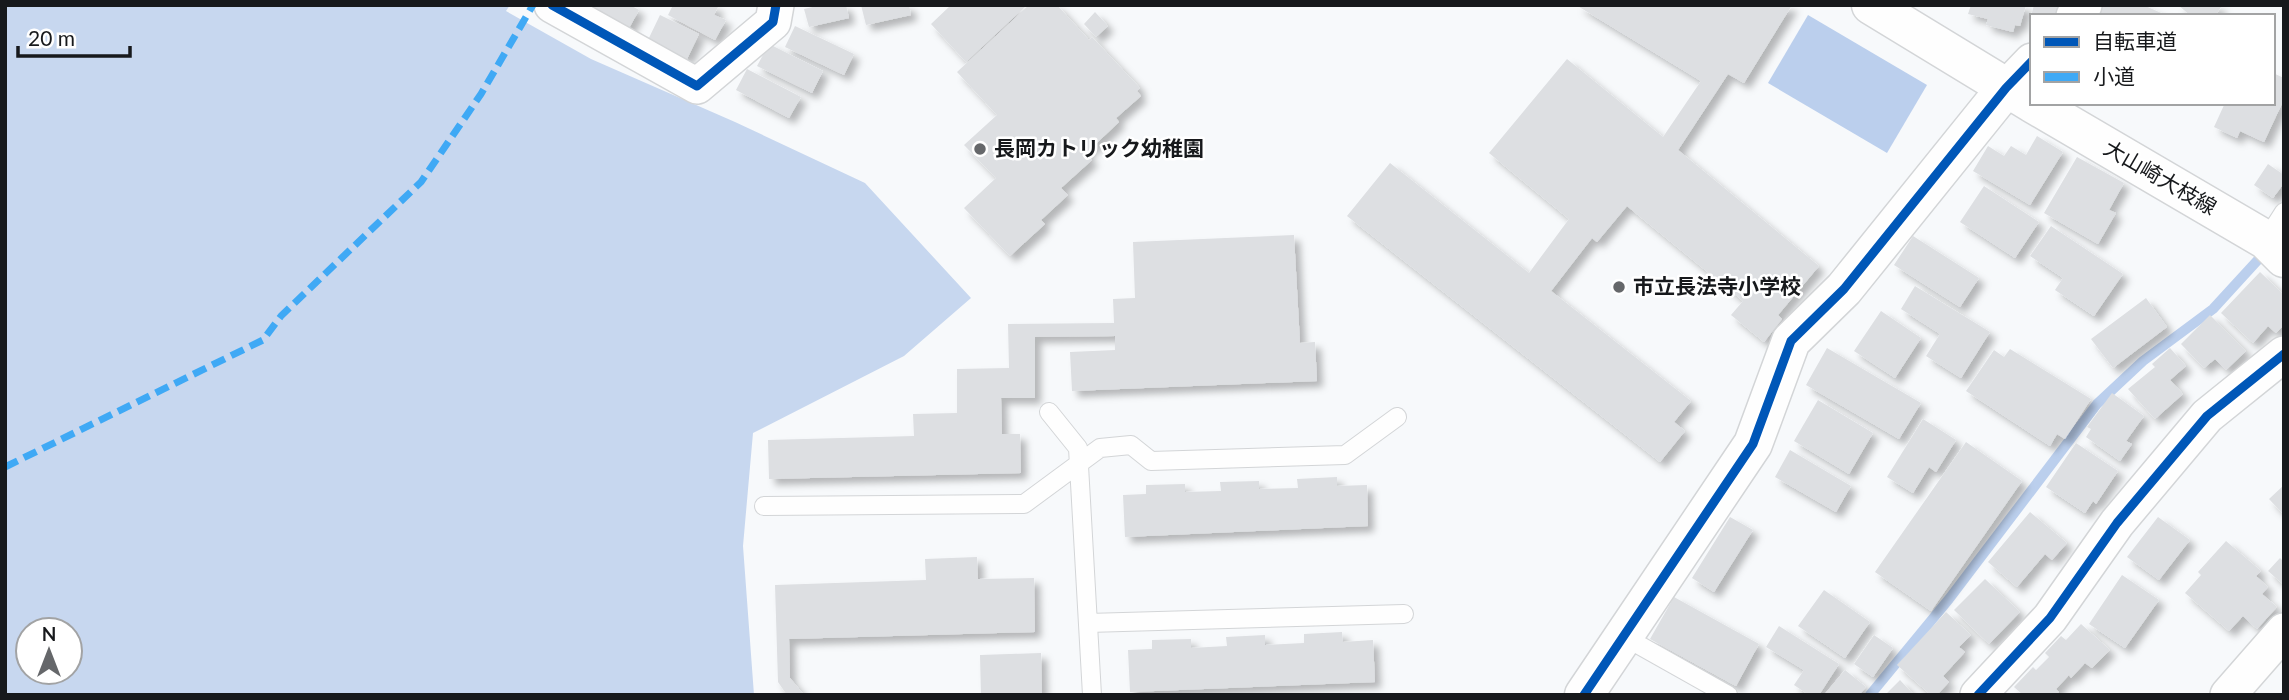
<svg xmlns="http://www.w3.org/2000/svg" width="2289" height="700" viewBox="0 0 2289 700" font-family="Lato,'Noto Sans JP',sans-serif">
<defs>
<filter id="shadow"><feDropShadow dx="6" dy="6" stdDeviation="3.5" flood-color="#0004"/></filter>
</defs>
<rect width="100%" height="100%" fill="#f7f9fb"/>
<path fill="#c7d7ef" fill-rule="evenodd" d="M5,5h505l-4,6 85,48 144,63 130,61 106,115 -67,58 -151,77 -10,113 11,149h-749zM28,630h42v42h-42z"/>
<path fill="#bbcfed" d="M1808,15l119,70 -40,68 -119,-70z"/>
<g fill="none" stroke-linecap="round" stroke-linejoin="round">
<path stroke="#bbcfed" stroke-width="10" d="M1870,695l79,-96 148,-195 46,-43 70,-52 54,-59"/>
</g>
<path fill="#dddfe2" filter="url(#shadow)" d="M579,5h51l9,5 -11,20z
M673,5h41l4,2 -4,8 12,5 -11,20 -47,-25z
M821,5h25l3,13 -40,9 -5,-18z
M861,5h48l2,10 -45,10z
M951,5h76l-61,57 -35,-38z
M1029,5h28l32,35 3,-3 48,51 -3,3 4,5 -25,22 3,4 -33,31 6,7 -31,28 7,7 -27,25 4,4 -35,32 -46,-48 32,-30 -32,-33 33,-30 -40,-43z
M1576,5h216l-48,78 -16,-9 -50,76 141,116 -41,49 4,4 -18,23 -33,-27 12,-14 -116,-95 -30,36 -5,-4 -41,53 140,110 -17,21 11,9 -25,31 -313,-246 43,-53 139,110 40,-54 -80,-66 78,-94 96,78 38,-56z
M1971,5h55l-6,21 -5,-1 -2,7 -27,-7 2,-6 -20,-5z
M2034,5h27l-3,11h-27z
M2101,5h42l25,11h-72z
M2178,5h41l2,2 -6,9h-10l-3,-3 -2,3h-9z
M1095,12l13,14 -12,11 -12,-13z
M660,15l39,19 -12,25 -39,-19z
M795,26l59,28 -10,21 -59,-28z
M769,44l54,27 -11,22 -55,-27z
M747,69l54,28 -12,21 -53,-28z
M2273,73l11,5v21l-20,43 -24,-11 -3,7 -23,-11 11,-24h48z
M2037,136l26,16 -33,53 -57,-34 15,-25 16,10 7,-10 15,9z
M2077,157l47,26 -15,27 7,3 -18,31 -54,-31z
M2268,164l16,11v8l-11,15 -19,-13z
M1984,186l55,36 -24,36 -55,-36z
M2051,226l72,48 -29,42 -39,-26 8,-12 -33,-22z
M1294,235l6,108 15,-1 2,39 -245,10 -2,-39 45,-2v-14l-80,1v61h-34l1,36h18l1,39 -252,6 -1,-39 146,-4 -1,-22 44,-1v-44l52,-1 -1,-44 106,-1 -1,-24 22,-1 -2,-56z
M1913,236l66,42 -19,29 -66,-42z
M2260,272l24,23v30l-8,8 -8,-7 -15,17 -32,-30z
M1915,286l75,46 -29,46 -35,-22 14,-22 -39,-25z
M2146,298l21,29 -54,41 -22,-29z
M1881,311l40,27 -26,40 -41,-27z
M2210,315l36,36 -20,19 -11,-11 -11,9 -23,-24z
M1827,348l94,55 -22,36 -93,-54z
M2170,348l16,18 -16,14 13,14 -28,25 -27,-30 27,-22 -3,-3z
M2010,349l81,50 -26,40 -8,-5 -7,12 -84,-55 28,-41 10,7z
M2112,393l32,23 -18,25 6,3 -12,17 -34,-24 5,-8 -4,-2z
M1818,400l55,33 -24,41 -55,-33z
M1923,419l33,21 -20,32 -7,-5 -16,26 -26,-16z
M1966,442l56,39 -91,130 -56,-39z
M2076,443l42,28 -22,33 -3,-3 -8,12 -39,-26z
M1790,450l61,36 -15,26 -61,-35z
M1337,477v9l30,-1 1,41 -243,11 -2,-42 23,-1v-9l39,-1v8l36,-1 -1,-9 39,-1v8l39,-1 -1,-9z
M2284,485v30l-15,-16z
M2030,512l37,31 -15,17 -7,-6 -28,33 -29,-25z
M1730,517l23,13 -39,62 -22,-14z
M2158,517l32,23 -31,40 -32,-23z
M2226,541l35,30 -5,5 12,11 -6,7 15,13 -20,22 -14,-13 -14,15 -44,-38 16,-18 -3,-3z
M977,557l1,22 56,-1 1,54 -246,7 1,39 14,17h-17l-9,-13 -3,-97 151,-5 -1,-21z
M2280,558l4,4v23l-16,-14z
M2122,575l37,25 -34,48 -36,-24z
M1985,579l35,33 -31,32 -35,-34z
M1824,590l46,32 -25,36 -47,-32z
M1674,597l85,47 -23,42 -86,-47z
M1946,612l25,23 -12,12 6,5 -22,24 6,6 -12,13h-6l-34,-30z
M2081,624l29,26 -18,18 -7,-5 -14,15 -2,-3 -13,14 3,3 -3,3h-33l-9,-8 19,-20 3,3 13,-13 -4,-4 16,-17 5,4z
M1779,626l60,38 -20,31h-10l-15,-10 10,-15 -38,-23z
M1342,632l1,10 30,-2 2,42 -245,10 -2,-42 24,-1v-9l39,-1v9l36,-2 -1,-9 39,-2v10l39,-2v-9z
M1874,635l19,13 -20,29 -19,-13z
M1041,653l1,42h-61l-1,-40z
M1845,670l21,17 -7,8h-35z
M1900,680l14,15h-29z"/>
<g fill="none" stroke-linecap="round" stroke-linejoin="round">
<g stroke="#d3d5d7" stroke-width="20">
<path id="service" d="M2266,240l18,-28
M1049,412l29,36 14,247
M764,506l260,-2 76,-56 31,-3 20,16 194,-6 52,-38
M1088,623l316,-9
M1623,636l105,59"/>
</g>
<g stroke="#d3d5d7" stroke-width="38">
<path id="minor" d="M552,5l145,81 76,-64 3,-17
M2074,16l10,-11
M2006,88l26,-27
M1978,695l72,-77 67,-95 90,-107 77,-62
M2228,695l56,-64"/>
</g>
<g stroke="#d3d5d7" stroke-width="41">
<path id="tertiary" d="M1584,695l169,-251 38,-103 53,-52 162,-201"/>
</g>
<g stroke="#d3d5d7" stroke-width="41">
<path id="primary" d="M1871,5l161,98
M2032,103l234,137 18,18"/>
</g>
<use href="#service" stroke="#fefefe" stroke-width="18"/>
<use href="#minor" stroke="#fefefe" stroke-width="35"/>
<use href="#tertiary" stroke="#fefefe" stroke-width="38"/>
<use href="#primary" stroke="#fefefe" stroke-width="38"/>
<path stroke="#3fa9f5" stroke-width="7" stroke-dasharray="14 7" stroke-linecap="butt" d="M5,467l258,-127 18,-24 140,-134 60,-88 52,-89"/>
<g stroke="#fff" stroke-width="13">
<path id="cycleway" d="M552,5l145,81 76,-64 3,-17
M1584,695l169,-251 38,-103 53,-52 162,-201 26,-27
M1978,695l72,-77 67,-95 90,-107 77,-62"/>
</g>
<use href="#cycleway" stroke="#0057b8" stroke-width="9"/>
</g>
<g fill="#65676a" stroke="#fff" stroke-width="2.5">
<circle cx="980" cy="149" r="7"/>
<circle cx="1619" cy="287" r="7"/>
</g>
<g text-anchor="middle" stroke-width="5" stroke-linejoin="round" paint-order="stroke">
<g font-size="21" font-weight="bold" fill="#17191c" stroke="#fff" text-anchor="start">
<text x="994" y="156">長岡カトリック幼稚園</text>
<text x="1633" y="294">市立長法寺小学校</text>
</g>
<g font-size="21" fill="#17191c" stroke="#fff">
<text transform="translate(2160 178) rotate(30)" y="7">大山崎大枝線</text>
</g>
</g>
<rect width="2289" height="700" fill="none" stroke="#17191c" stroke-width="14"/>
<rect x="2030" y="14" width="245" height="91" fill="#ffffff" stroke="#a2a3a4" stroke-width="2"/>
<rect x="2044" y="37" width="35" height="10" fill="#0057b8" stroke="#a2a3a4" stroke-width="2"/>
<text x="2093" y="49" font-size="21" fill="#17191c">自転車道</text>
<rect x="2044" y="72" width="35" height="10" fill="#3fa9f5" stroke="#a2a3a4" stroke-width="2"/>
<text x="2093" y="84" font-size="21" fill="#17191c">小道</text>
<g transform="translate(49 651)"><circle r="33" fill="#ffffff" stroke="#a2a3a4" stroke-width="2"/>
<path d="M0-5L12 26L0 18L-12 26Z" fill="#65676a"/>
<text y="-10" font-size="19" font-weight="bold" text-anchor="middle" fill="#17191c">N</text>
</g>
<path d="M18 46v10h112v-10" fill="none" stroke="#17191c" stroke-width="3.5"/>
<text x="28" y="46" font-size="21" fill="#17191c" stroke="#ffffff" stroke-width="5" paint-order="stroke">20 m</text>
</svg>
